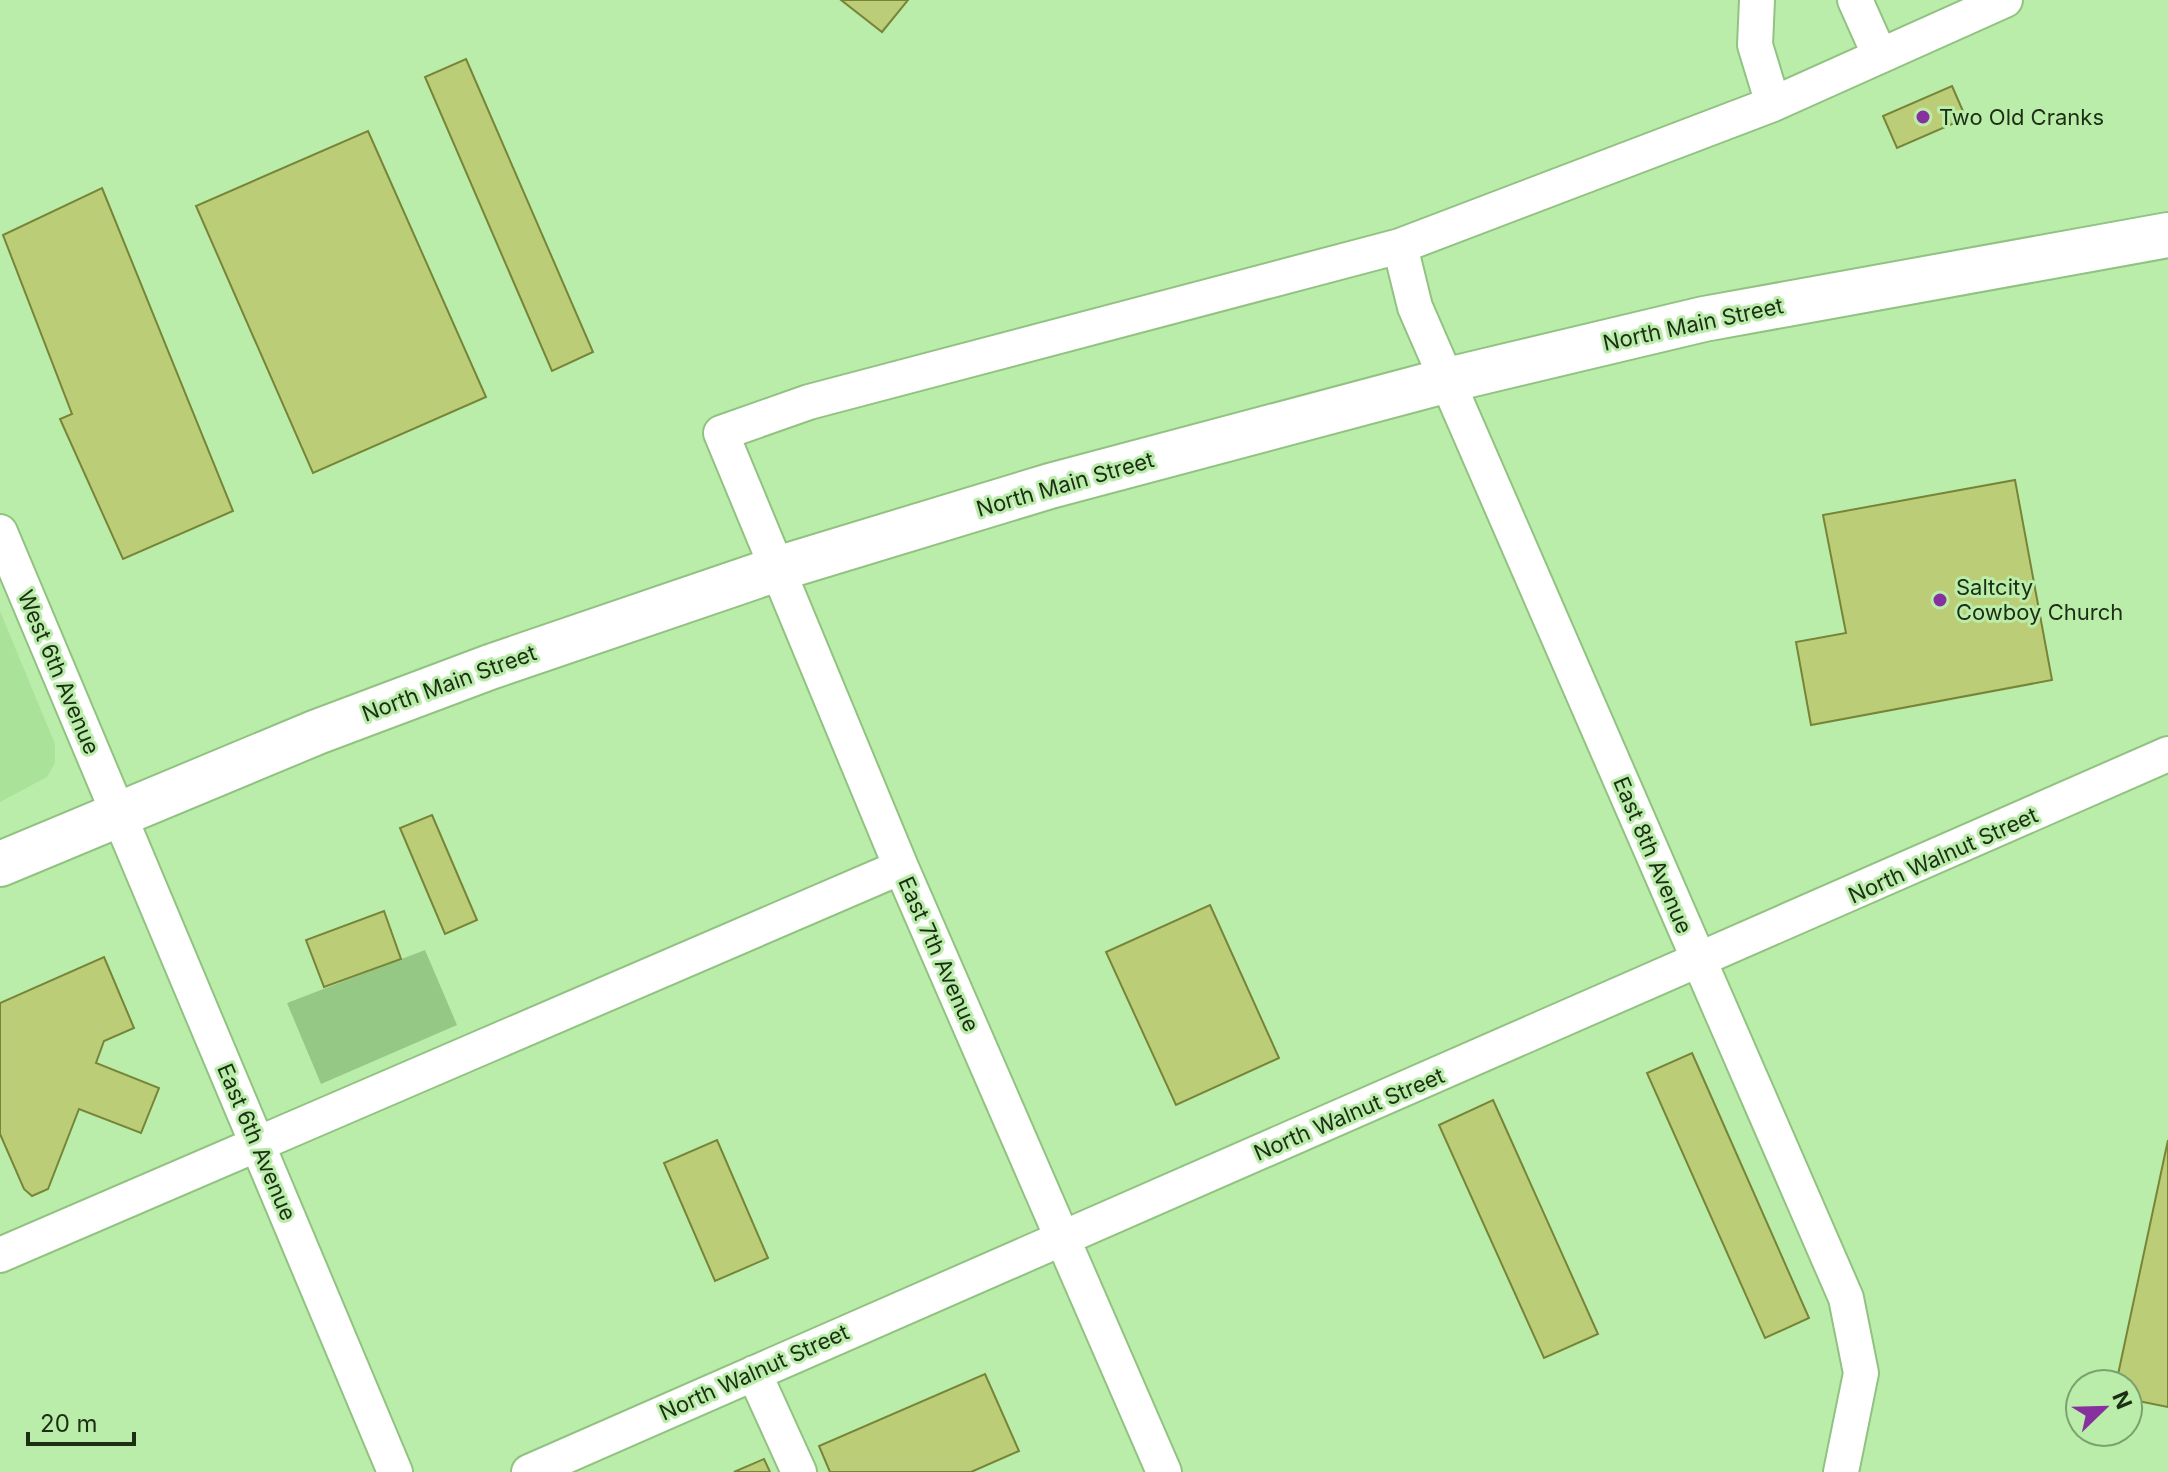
<svg xmlns="http://www.w3.org/2000/svg" width="2168" height="1472" viewBox="0 0 2168 1472" font-family="Inter,sans-serif">
<rect width="100%" height="100%" fill="#bbedaa"/>
<path fill="#abe299" d="M0,611l55,133v19l-8,14 -47,25z"/>
<path fill="#95c884" d="M425,950l32,75 -136,59 -34,-81z"/>
<path fill="#bccd78" stroke="#778538" stroke-width="2" d="M841,0h67l-26,32z
M466,59l127,293 -41,19 -127,-294z
M1952,86l14,32 -69,30 -14,-32z
M368,131l118,266 -173,76 -117,-267z
M102,188l131,323 -110,48 -63,-140 12,-5 -69,-179z
M2015,480l37,200 -241,45 -15,-83 50,-9 -23,-118z
M432,815l45,105 -32,14 -45,-106z
M1210,905l69,153 -103,47 -70,-153z
M384,911l17,48 -77,28 -18,-47z
M104,957l30,71 -30,13 -8,22 63,25 -18,45 -62,-24 -31,80 -16,7 -8,-7 -24,-55v-131z
M1692,1053l117,265 -44,20 -118,-265z
M1493,1100l105,234 -54,24 -105,-233z
M717,1140l51,118 -53,23 -51,-118z
M2168,1140v267l-40,-8v-15h-12z
M985,1374l34,77 -48,21h-141l-11,-26z
M764,1459l6,13h-36z"/>
<g fill="none" stroke-linecap="round" stroke-linejoin="round">
<g stroke="#92c282" stroke-width="38">
<path id="minor" d="M1757,0l-2,45 18,59
M1855,0l25,56
M1400,246l15,61 431,991 15,75 -20,99
M0,532l395,940
M0,1255l901,-388
M754,1373l45,99
M529,1472c545,-241 1094,-474 1639,-718
M1164,1472l-263,-605 -180,-434 88,-31 591,-156 373,-142 232,-104"/>
</g>
<g stroke="#92c282" stroke-width="48">
<path id="major" d="M0,864l317,-132 173,-65 287,-98 273,-83 398,-106 256,-61 464,-84"/>
</g>
<use href="#minor" stroke="#fff" stroke-width="34"/>
<use href="#major" stroke="#fff" stroke-width="44"/>
</g>
<g fill="#87319f" stroke="#bbedaa" stroke-width="3">
<circle cx="1923" cy="117" r="8"/>
<circle cx="1940" cy="600" r="8"/>
</g>
<g text-anchor="middle" stroke-width="6" stroke-linejoin="round" paint-order="stroke">
<g font-size="22" fill="#1c2f15" stroke="#bbedaa" text-anchor="start">
<text x="1939" y="125">Two Old Cranks</text>
<text x="1956" y="595">Saltcity<tspan x="1956" dy="25">Cowboy Church</tspan></text>
</g>
<g font-size="22" fill="#1c2f15" stroke="#bbedaa">
<text transform="translate(1693 324) rotate(-12)" y="8">North Main Street</text>
<text transform="translate(1065 484) rotate(-16)" y="8">North Main Street</text>
<text transform="translate(59 672) rotate(67)" y="8">West 6th Avenue</text>
<text transform="translate(449 683) rotate(-20)" y="8">North Main Street</text>
<text transform="translate(1653 855) rotate(67)" y="8">East 8th Avenue</text>
<text transform="translate(1943 855) rotate(-24)" y="8">North Walnut Street</text>
<text transform="translate(939 954) rotate(66)" y="8">East 7th Avenue</text>
<text transform="translate(1349 1114) rotate(-23)" y="8">North Walnut Street</text>
<text transform="translate(257 1142) rotate(67)" y="8">East 6th Avenue</text>
<text transform="translate(754 1372) rotate(-24)" y="8">North Walnut Street</text>
</g>
</g>
<g transform="translate(2104 1408) rotate(67)"><circle r="38" fill="#bbedaa" stroke="#7ba16e" stroke-width="2"/>
<path d="M0-6L14 30L0 20L-14 30Z" fill="#87319f"/>
<text y="-12" font-size="22" font-weight="bold" text-anchor="middle" fill="#1c2f15">N</text>
</g>
<path d="M28 1432v12h106v-12" fill="none" stroke="#1c2f15" stroke-width="4"/>
<text x="40" y="1432" font-size="24" fill="#1c2f15" stroke="#bbedaa" stroke-width="6" paint-order="stroke">20 m</text>
</svg>
